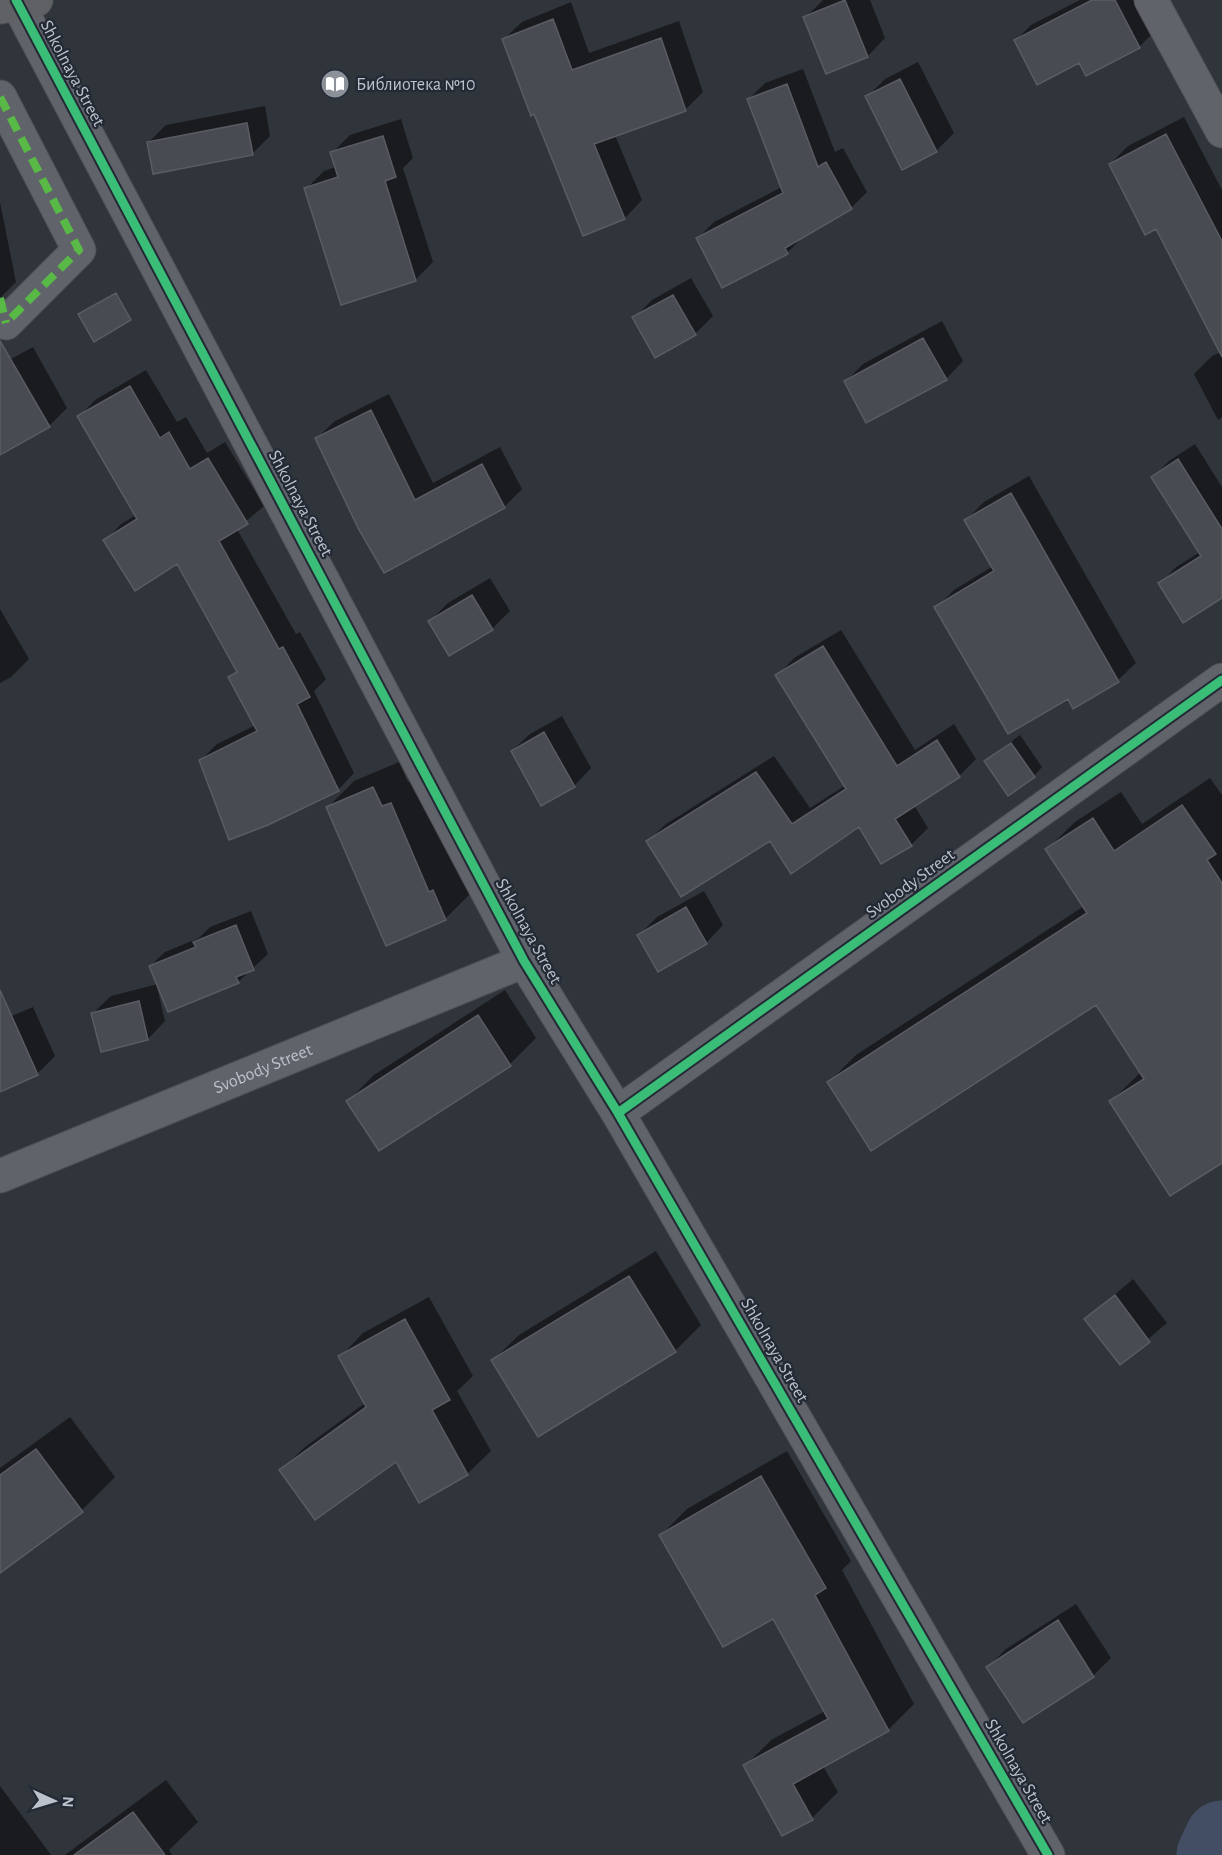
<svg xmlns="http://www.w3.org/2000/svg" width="1222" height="1855" viewBox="0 0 1222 1855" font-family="'Alegreya Sans',sans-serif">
<rect width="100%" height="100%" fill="#30343b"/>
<path fill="#0007" d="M823,0h47l15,38 -17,18 -41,16 -22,-54z
M1080,0h57l17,32 -15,15 -123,-7 15,-15z
M571,2l18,51 90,-32 24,71 -17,17 -71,26 27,65 -17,18 -41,16 -80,-195 18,-17z
M918,62l36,71 -18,18 -69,-54 18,-18z
M803,69l32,83 8,-4 24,44 -16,16 -48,29 -16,16 -89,-15 16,-16 68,-35 -33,-88 16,-16z
M265,106l5,30 -18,18 -104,-11 18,-18z
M1184,117l38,73v227l-4,3 -24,-46 18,-18 9,-4 -65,-125 -46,-63 18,-18z
M401,119l12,39 -10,10 30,94 -18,18 -109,-91 18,-18 12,-4 -4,-14 18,-18z
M0,202l16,80 -16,16z
M691,278l22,38 -18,18 -61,-16 18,-18z
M942,321l21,40 -17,18 -100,2 17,-17z
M33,347l34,61 -18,18 -49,27v-88z
M146,370l31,52 9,-5 21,36 18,-11 39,64 -27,23 59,105 4,-2 26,47 -12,12 40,82 -16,17 -137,-30 16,-16 39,-19 -26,-48 8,-7 -60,-108 -73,-21 16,-17 15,-9 -57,-98 16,-17z
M389,394l44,89 67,-36 22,42 -17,17 -121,65 -67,-133 18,-17z
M1195,444l27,43v109l-62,-12 16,-17 24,-15 -47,-75 16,-16z
M1029,476l107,187 -18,17 -50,17 -132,-89 18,-18 39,-24 -27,-46 18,-18z
M490,578l20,33 -18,18 -62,-8 18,-18z
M0,609l29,50 -18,18 -11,6z
M841,630l74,120 39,-26 22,35 -17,17 -45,29 14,23 -17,17 -51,-20 -90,14 -122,2 18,-17 108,-68 36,52 36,-23 -69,-109 17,-18z
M562,716l29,52 -17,18 -62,-35 18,-17z
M1020,735l22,32 -8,9 -48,-15z
M399,762l9,20 9,-4 38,89 4,-2 12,28 -26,26 -117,-112 26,-26z
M1210,778l12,17v357l-111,-51 30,-29 -45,-69 -267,79 27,-27 228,-149 -37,-57 28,-27 46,-30 21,32z
M704,891l19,34 -17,18 -67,-8 18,-18z
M251,911l17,43 -30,28 -81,5 8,34 -17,18 -55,-26 18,-17 47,-12 -8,-18 15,-14 34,-14 11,-11z
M505,990l31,48 -26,26 -162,37 26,-26z
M33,1007l22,49 -18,18 -37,16v-69z
M656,1251l45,74 -26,26 -182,9 26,-25z
M1133,1279l34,44 -47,40 -34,-44z
M429,1297l44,79 -16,15 34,60 -24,23 -70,-15 -116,11 24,-23 60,-44 -25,-46 23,-24z
M70,1417l45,60 -33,33 -82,62v-104z
M787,1451l64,110 -9,9 72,134 -26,26 -65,36 15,26 -26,26 -67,-52 26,-26 54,-29 -52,-94 -112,-82 26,-26z
M1076,1604l35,54 -18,18 -69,45 -36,-54 18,-18z
M166,1780l32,42 -29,28 3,5h-107z
M0,1786l51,69h-51z"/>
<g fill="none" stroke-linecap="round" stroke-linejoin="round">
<path stroke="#434e65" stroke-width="75" d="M1214,1855l8,-17"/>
</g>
<path fill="#484c52" stroke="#595c63" stroke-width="1.5" d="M845,0l23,57 -42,17 -23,-57z
M1092,0h23l25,48 -54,28 -7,-13 -42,22 -23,-45z
M553,19l19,51 89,-32 25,73 -92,33 31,75 -42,17 -49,-122 -3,2 -29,-77z
M900,79l37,73 -35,18 -37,-74z
M787,84l31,83 8,-5 26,47 -67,39 3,6 -66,34 -26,-50 87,-45 -36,-94z
M247,123l6,32 -100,19 -6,-32z
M1166,134l56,107v116l-66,-128 -11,6 -36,-71z
M383,136l13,41 -11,4 31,100 -75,24 -37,-117 34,-11 -8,-25z
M116,293l15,27 -37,22 -16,-28z
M673,295l23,40 -41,23 -23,-41z
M923,338l24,42 -81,43 -22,-42z
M0,341l50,86 -50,28z
M130,386l30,52 9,-6 21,37 18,-11 40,66 -29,17 60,108 4,-2 27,50 -13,7 42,87 -71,34 -39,15 -30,-80 58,-29 -29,-54 9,-5 -60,-108 -42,27 -32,-51 34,-21 -60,-103z
M371,410l44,90 67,-36 23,44 -121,65 -26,-45 -43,-90z
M1178,459l44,70v69l-39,25 -25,-40 43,-27 -50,-79z
M1011,493l108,189 -46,27 -5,-10 -60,35 -74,-127 60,-36 -30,-51z
M472,595l21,35 -44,26 -21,-35z
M823,646l74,120 40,-26 23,37 -65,42 17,27 -31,18 -22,-37 -68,47 -21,-33 -89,56 -35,-56 110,-69 36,52 54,-35 -71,-114z
M544,732l31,55 -34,19 -30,-55z
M1011,743l24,34 -27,19 -24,-35z
M373,787l9,19 9,-3 38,89 4,-2 13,30 -60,26 -60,-139z
M1182,805l34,49 -9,6 15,23v280l-52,33 -61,-95 35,-22 -48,-74 -225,146 -44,-69 260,-169 -42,-64 48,-31 21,33z
M686,907l21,37 -49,28 -21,-37z
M236,925l18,45 -18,7 3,6 -71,29 -19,-46 47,-19 -3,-5z
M0,990l38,85 -38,17z
M139,1001l9,39 -47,12 -10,-39z
M478,1015l33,51 -132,85 -33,-50z
M629,1276l47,76 -138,85 -47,-77z
M1115,1295l35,47 -30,23 -36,-46z
M405,1319l45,81 -18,10 36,65 -49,28 -23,-41 -81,58 -36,-50 87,-63 -28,-51z
M36,1449l47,63 -83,61v-98z
M761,1476l65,112 -11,7 74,136 -96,53 20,36 -31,16 -39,-71 85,-46 -55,-100 -50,28 -64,-112z
M1058,1620l36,57 -71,46 -37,-56z
M133,1812l32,43h-91z"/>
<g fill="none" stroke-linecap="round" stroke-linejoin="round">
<g stroke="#4c4f54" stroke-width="35">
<g id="street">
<path d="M1151,0l71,131"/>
<path d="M18,4l506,957 94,152 430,742"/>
<path d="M0,97l79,153 -73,73"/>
<path d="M618,1113l604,-433"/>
<path id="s1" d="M0,1176l524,-215"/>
</g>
</g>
<g stroke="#4d5157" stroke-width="35">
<path id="highway" d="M0,7l36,-7"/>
</g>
<use href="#street" stroke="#60636a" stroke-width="33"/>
<use href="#highway" stroke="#5f6164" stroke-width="33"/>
<path stroke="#58b947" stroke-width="8" stroke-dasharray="15 8" stroke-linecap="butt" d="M0,97l79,153 -73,73
M0,298l6,25"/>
<g stroke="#232a36" stroke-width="13">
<path id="cycleway" d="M16,0l508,961 94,152 430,742
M618,1113l604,-433"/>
</g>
<use href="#cycleway" stroke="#3abd76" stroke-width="9"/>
</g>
<defs>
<g id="library-disc" transform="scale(1.5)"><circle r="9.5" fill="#8b9099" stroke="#232a36"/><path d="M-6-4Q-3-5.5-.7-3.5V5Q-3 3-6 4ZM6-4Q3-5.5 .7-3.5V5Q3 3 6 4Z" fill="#fff"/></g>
</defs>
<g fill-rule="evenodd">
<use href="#library-disc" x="335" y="84"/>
</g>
<g text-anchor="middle" stroke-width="4.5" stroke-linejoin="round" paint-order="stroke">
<g font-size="18" fill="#bcc1cb" stroke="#232a36">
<text transform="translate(73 73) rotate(62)" y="6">Shkolnaya Street</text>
<text transform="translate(301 503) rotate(62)" y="6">Shkolnaya Street</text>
<text transform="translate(910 883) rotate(-36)" y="6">Svobody Street</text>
<text transform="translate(529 931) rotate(61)" y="6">Shkolnaya Street</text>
<text dy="6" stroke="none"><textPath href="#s1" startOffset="284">Svobody Street</textPath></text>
<text transform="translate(775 1350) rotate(60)" y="6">Shkolnaya Street</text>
<text transform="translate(1019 1771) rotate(60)" y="6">Shkolnaya Street</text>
</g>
<g font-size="18" fill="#bcc1cb" stroke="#232a36" text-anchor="start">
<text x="356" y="90">Библиотека №10</text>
</g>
</g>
<g transform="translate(54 1801) rotate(94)" stroke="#232a36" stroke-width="4.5" paint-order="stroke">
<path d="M0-4.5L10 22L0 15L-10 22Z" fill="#bcc1cb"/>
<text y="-9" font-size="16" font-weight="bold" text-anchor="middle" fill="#bcc1cb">N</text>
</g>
</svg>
